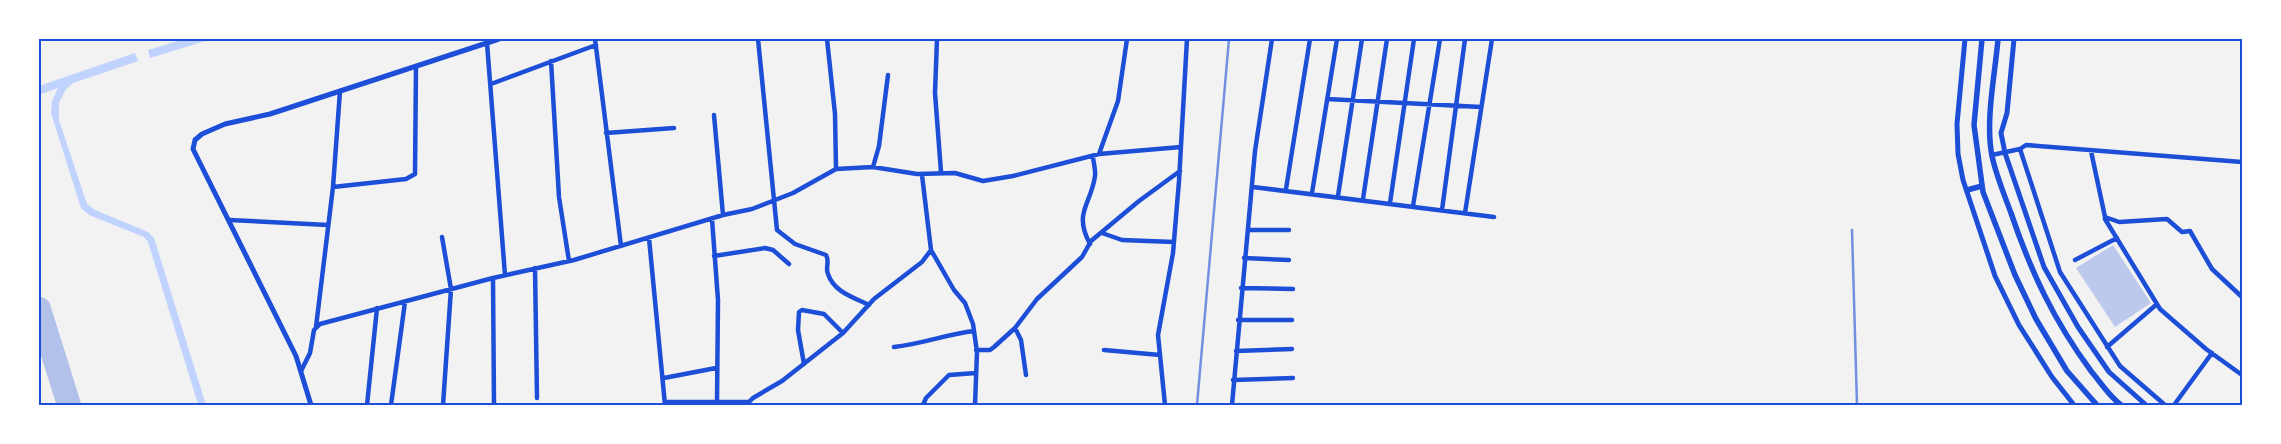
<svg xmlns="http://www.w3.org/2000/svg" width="2281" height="444" viewBox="0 0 2281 444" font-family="'Times New Roman',serif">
<rect width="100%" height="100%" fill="#f2f2f2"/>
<path fill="#bfd3fe" d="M184,39h28l-62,19 -2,-8z
M135,53l3,8 -65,22 -7,6 -7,14v17l28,84 8,6 53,22 6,6 52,167h-9l1,-1 -50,-162 -4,-5 -55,-22 -8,-7 -30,-95 1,-12 6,-13 -19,7v-9z"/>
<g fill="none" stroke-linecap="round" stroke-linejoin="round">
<path stroke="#b2c1ea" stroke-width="24" d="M39,309l30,96"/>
</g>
<path fill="#bdc9ec" d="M2113,245l38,58 -36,24 -39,-59z"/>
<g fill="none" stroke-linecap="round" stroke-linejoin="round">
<path stroke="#1d4ed8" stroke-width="4.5" d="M595,39l26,207
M758,39l19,191 18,14 31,11c4,7 -1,13 2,19 6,18 25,23 41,31
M827,39l8,75 1,55
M937,39l-2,54 6,79
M487,43l18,232
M551,61l8,136 10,64
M491,84l105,-39
M1327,99l154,8
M714,115l9,100
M606,133l68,-5
M2091,151l14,66 14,5 48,-3 15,13 8,-1 22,38 30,28
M1099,154l19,-53 9,-62
M1992,155l28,-6
M873,167l6,-21 9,-71
M922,175l9,75 23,40 11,13 8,21 4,28 -2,53
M333,187l73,-8 9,-5 1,-108
M1253,187l241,30
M1286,189l24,-150
M1312,193l25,-154
M1338,196l24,-157
M1363,199l24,-160
M1390,203l24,-164
M1413,206l27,-167
M1442,210l23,-171
M1465,213l27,-174
M712,219l6,81 -1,101
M2105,219l55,90 46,40 36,26
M229,220l99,5
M1248,230h41
M1102,233l20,7 52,2
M442,237l9,52 -8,116
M649,238l16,167
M1090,244c-17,-32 1,-39 5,-68 1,-7 -2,-14 -2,-20
M714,256l51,-8 8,2 16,14
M1244,258l45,2
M2075,260l42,-22
M535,268l2,130
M493,278l1,127
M1241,288l52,1
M1238,320h54
M316,327l17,-140 7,-96
M1015,328l6,12 5,35
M894,347c28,-3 53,-13 80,-16
M2107,347l50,-43
M976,350h14l4,-3 21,-19 22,-29 45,-42 9,-16 48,-40 41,-30
M1104,350l56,5
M1236,351l56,-2
M804,364l-6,-34 1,-18 3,-2 22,4 19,19
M301,371l9,-18 4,-23 6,-6 173,-46 81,-18 149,-45 29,-6 41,-16 43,-24 37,-2 44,7 38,-1 28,8 30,-5 86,-22 82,-7
M664,378l52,-10
M1233,380l60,-2
M665,402h83
M367,405l10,-97
M391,405l14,-103
M746,405l7,-7 29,-17 61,-48 31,-34 48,-37 9,-12
M923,405l3,-7 23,-23 27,-2
M1165,405l-7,-70 15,-82 6,-72 8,-142
M1232,405l23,-254 17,-112
M2165,405l-45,-39 -60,-94 -40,-123 6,-4 216,17
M2174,405l38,-52"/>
<path stroke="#1d4ed8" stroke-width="5" d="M1965,39l-8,85 1,30 5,26 32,96 24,49 33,52 22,28
M2014,39l-7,74 -6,20 4,20 39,114 34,60 31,45 37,33
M311,405l-15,-49 -103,-207 2,-9 7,-6 23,-10 45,-10 229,-75"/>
<path stroke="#1d4ed8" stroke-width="5.5" d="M1982,39l-8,86 9,67 32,83 21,44 31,52 30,34
M1998,39c-3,36 -13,82 -6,117 4,19 12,38 19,57 20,59 43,108 80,158 10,12 18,25 30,34
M1967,190l15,-4"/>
<path stroke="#7290e2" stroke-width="2.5" d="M1852,230l5,175
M1197,405l32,-366"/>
</g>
<rect width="2281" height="444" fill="none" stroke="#ffffff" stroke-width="80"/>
<rect x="40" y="40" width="2201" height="364" fill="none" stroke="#1d4ed8" stroke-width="2"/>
</svg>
